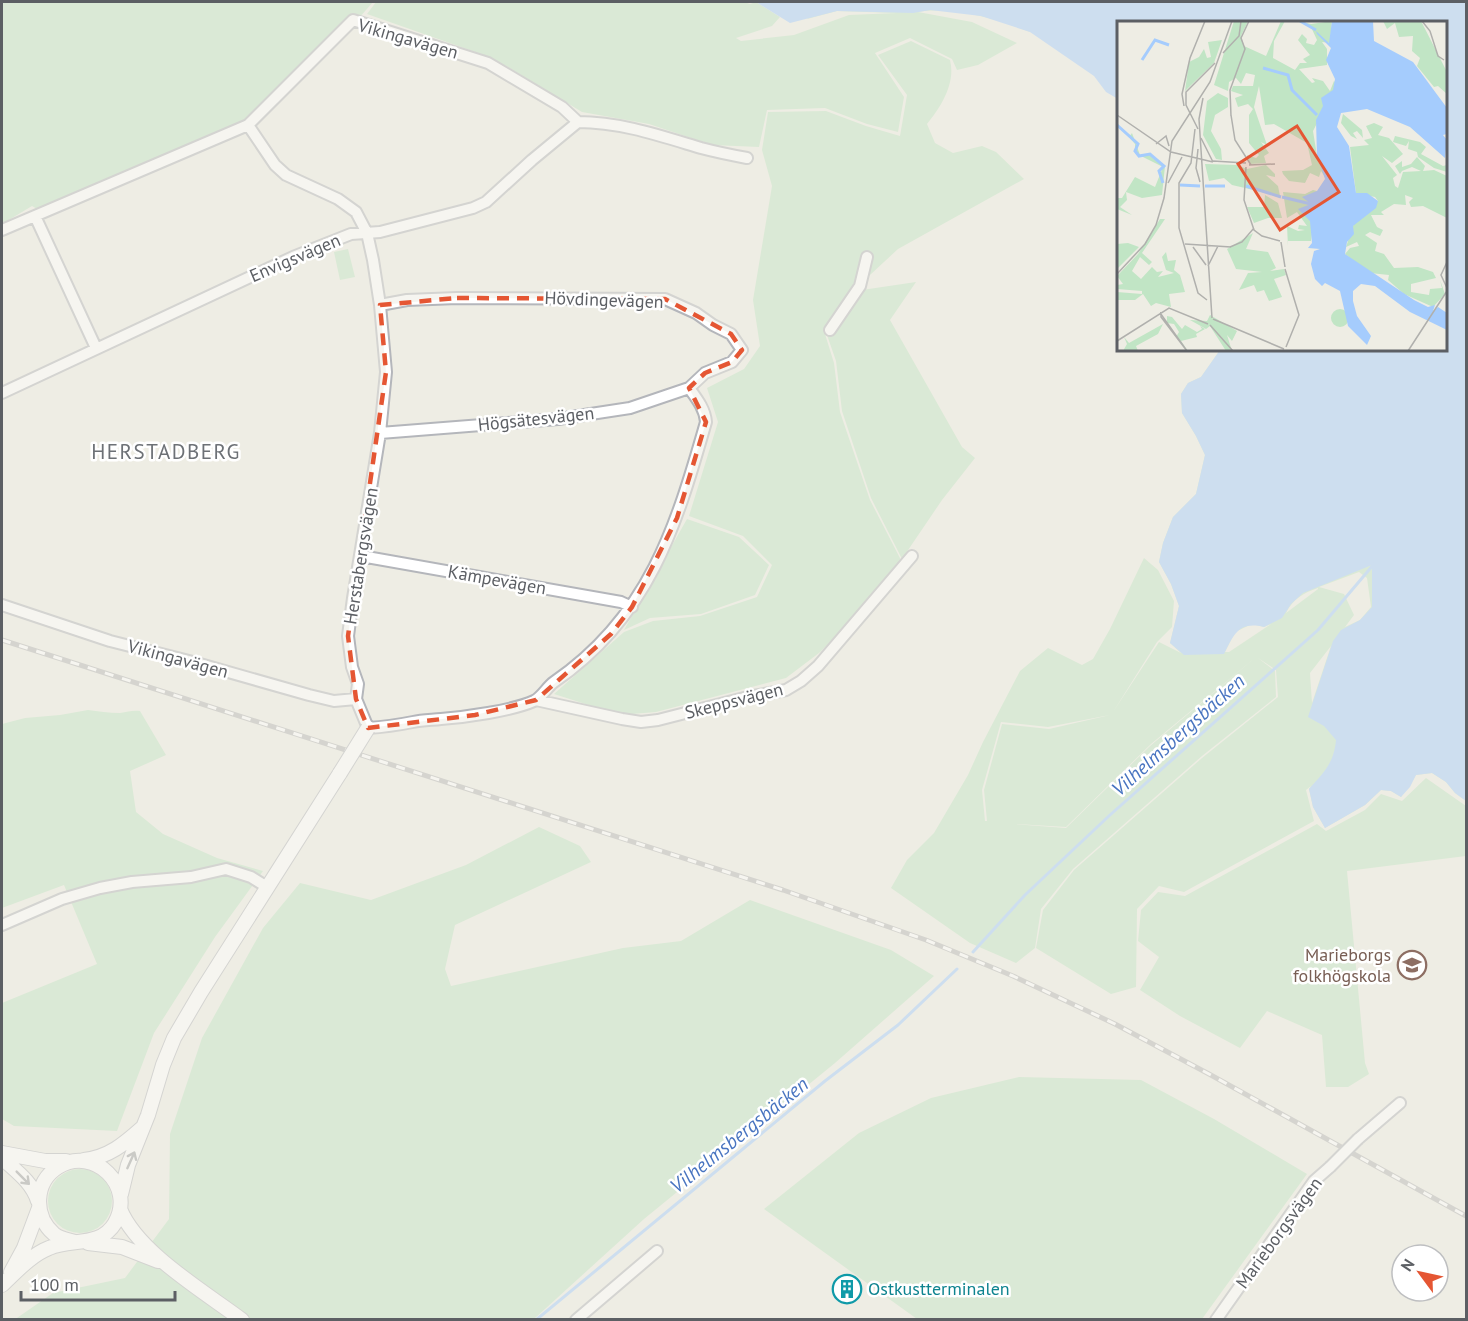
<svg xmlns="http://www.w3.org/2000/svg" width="1468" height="1321" viewBox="0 0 1468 1321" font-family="'PT Sans',sans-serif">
<rect width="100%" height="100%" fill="#eeede4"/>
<path fill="#c1e5c5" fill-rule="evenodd" d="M2,2h371l-14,16 -114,108 -206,84 -7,-4 -30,18z
M376,2h368l6,2 6,-2 24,15 -8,9 -36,12 5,3 53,-6 55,-20 48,-2 -60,-2 -30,8 7,-8 202,-9 14,30c-32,-13 -78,-26 -112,-20l54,10 45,21 -39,22 -21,5 -5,-11 -42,-21 -35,15 29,44 -6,35 -31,-8 -42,-16 -58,2 -8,37 -47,-2 -63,-21 -67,-12 -74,-45 -27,-13 -114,-40z
M911,41l39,19c6,23 -9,47 -23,64l8,19 18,10 29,-7 14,6 28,27 -126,70 -42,39 -23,28 -8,18 9,29 6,49 30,88 31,60 -50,62 -32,31 -33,25 -130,34 -36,3 -66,-21 70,-62 29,-11 47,-5 57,-19 15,-32 -29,-29 -54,-20 29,-94 -11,-34 37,-19 16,-23 -7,-46 19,-114 -10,-36 6,-38 58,-1 40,15 34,10 7,-41 -29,-40z
M348,249l7,28 -15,3 -6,-28z
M916,282l-26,38 72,127 13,11 -33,42 -40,59 -31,-61 -29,-87 -6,-50 -9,-26 35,-45z
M1220,350l134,160 112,291 -11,-8 -9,-11 -14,-9 -16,2 -15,22 -10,-6 -10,-1 -16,15 -40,23 -12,-21 -4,-18 2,-3 -5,4 8,31 -130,71 -25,-6 -22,23 -1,78 -25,7 -75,-46 7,-38 31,-40 128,-112 76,-61 -2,-27 -18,-12 17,13 1,26 -74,59 -129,113 -32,40 -6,39 -19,15 -46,-20 -79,-55 16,-28 27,-27 34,-58 15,-33 37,-71 28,-23 34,17 11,-6 17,-30 34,-71 14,12 16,31 -2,26 -15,15 -44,70 46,-70 22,11 -11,-10 9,-37 -8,-22 -12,-22 4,-19 10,-26 23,-23 9,-39 -9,-19 -14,-23 -1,-19 7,-11 13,-6zM1359,572l8,6 4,29 -11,13 -15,7 9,-12 -10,-21 -25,-7zM1318,588v1l-32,24c7,-14 17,-20 32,-25zM1252,624l12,3 7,-3 -42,28h-4l10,-20zM1331,646l-19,57 -2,-30zM1256,657l-106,89 -84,82 -52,-4 52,3 85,-83zM1110,715l-61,14 -47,-5 -18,66 3,31h-2l-3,-31 19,-68 47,5z
M687,519l52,18 30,28 -14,30 -54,19 -51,4 -26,12z
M88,710c10,1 21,3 32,3 8,-1 12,-3 20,-2l26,44 -36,16 6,41 27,22 54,24 46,13 -48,66 -61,96 -37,98 -103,-5 -12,-7v-116l95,-39 -33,-79 -62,23v-184l23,-6 35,-3z
M1426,778l40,28v50l-119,15 18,192 4,11 -21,13h-22l-4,-52 -55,-24 -27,37 -60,-32 -40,-26 19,-33 -21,-16 3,-31 17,-18 27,4 132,-72 9,7 39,-21 16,-16 21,7z
M539,827l41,19 11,16 -136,63 -10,44 6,17 172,-38 58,-7 69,-41 141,50 43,26 -99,87 -191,156 -110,100 -520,1 39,-27 72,-15 44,-59 1,-85 32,-96 61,-110 37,-45 71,17 95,-35z
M1019,1077l122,3 73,39 93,55 -105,145h-285l-153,-110 95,-76 72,-35z
M48 1201a32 32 0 1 1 64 0a32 32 0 1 1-64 0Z"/>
<path fill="#a5ccfd" d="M756,2h710v799l-11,-8 -9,-11 -14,-9 -16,2 -6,12 -9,10 -10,-6 -10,-1 -16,15 -40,23 -12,-21 -4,-18c15,-17 25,-26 27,-49l-12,-14 -16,-9 25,-76 8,-11 19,-10 12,-13v-42l-69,28 -12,11 -9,14 -18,9c-25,-6 -30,7 -40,27l-40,1 -14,-12 9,-37 -8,-22 -12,-22 4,-19 10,-26 23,-23 9,-39 -9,-19 -14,-23 -1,-19 7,-11 13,-6 19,-27h226v-328h-328v77l-12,-7 -12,-16 -64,-44 -49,-16 -51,-6 -17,3 -76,-2 -47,12z"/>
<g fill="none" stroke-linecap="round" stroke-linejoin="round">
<path stroke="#a5ccfd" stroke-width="3" d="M973,952l52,-57 85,-80 208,-185 56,-66
M536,1320l289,-239 73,-56 59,-56"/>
<g stroke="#b4b6bb" stroke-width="14">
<path id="minor" d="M248,125l27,40 11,10 52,24 18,13 11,21 6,27 7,45 6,67 -6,61 -27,165 -5,38 4,31 6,17 -2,15 12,29c16,-1 30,-3 45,-6 9,-2 19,-2 28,-3 25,-2 70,-8 93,-18 8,-4 13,-14 20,-19 95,-65 122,-155 152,-260 -1,-13 -9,-23 -17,-34l16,-15 27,-11 10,-12 -11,-16 -18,-9 -17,-12 -31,-14 -208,-1 -50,2 -27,5
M35,216l61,132
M2,230l246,-105 105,-105 135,43 74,44 16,15c43,0 83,14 123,26 15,4 30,7 46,10
M830,330l30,-44 7,-29
M2,393l291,-136 58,-23 29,-2 93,-24 13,-6 46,-42 46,-38
M380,433l178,-14 72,-11 59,-20
M361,556l260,46 11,5
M2,605l108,36 83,21 116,33 25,6 22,-2
M536,700l86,19 19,3 17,-2 90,-23 38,-7 15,-9 17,-15 94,-110
M2,925l60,-26 38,-11 32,-6 59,-5 35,-8 25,8 16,10
M1358,1139l42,-36
M576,1320l81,-69
M1216,1320l98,-139 16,-14"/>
</g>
<g stroke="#b4b6bb" stroke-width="16">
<path id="tertiary" d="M2,1153l43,8h21
M2,1158c14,13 30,24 36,43
M84,1160c25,-3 40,-16 58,-32
M121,1194l7,-29 20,-50 15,-50 11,-27 27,-46 139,-219
M120,1209c17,43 85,83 122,111
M88,1243l34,4 36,14
M11,1272l13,-24 15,-40
M2,1285c14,-13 29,-30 47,-37 23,-10 51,0 66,-25 21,-37 -21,-78 -57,-56 -24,15 -25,49 -4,67 6,5 14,6 21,8"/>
</g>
<use href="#minor" stroke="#fff" stroke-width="10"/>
<use href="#tertiary" stroke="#fff" stroke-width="14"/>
<g stroke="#b5b6b6" stroke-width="5">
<path id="rail" d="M2,640l781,250 143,50 87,36 102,48 94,50 257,142"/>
</g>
<use href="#rail" stroke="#fff" stroke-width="3" stroke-dasharray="9" stroke-linecap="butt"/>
<g stroke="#b4b6bb" stroke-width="14" stroke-linecap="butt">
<path id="minor-bridge" d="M1330,1167l28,-28"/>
</g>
<g stroke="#b4b6bb" stroke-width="16" stroke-linecap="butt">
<path id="tertiary-bridge" d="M340,773l28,-45"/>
</g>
<use href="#minor-bridge" stroke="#fff" stroke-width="10"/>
<use href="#tertiary-bridge" stroke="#fff" stroke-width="14"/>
</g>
<defs><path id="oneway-shaft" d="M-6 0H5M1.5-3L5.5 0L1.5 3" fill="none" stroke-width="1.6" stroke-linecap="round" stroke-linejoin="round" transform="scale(1.5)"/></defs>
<g stroke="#9d9fa2">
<use href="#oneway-shaft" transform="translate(131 1160) rotate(-66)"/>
<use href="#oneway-shaft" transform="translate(23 1178) rotate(45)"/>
</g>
<path d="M0 0H1468V1321H0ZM457,298l208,1 66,35 11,16 -10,12 -27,11 -16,15 17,34 -29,96 -45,89 -21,27 -75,66 -61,15 -107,13 -12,-29 -8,-63 38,-264 -6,-67z" fill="#eeede4" fill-opacity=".55" fill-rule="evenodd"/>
<path fill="none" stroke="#e55633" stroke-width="4.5" stroke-dasharray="12 8" stroke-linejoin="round" d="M457,298l208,1 66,35 11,16 -10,12 -27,11 -16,15 17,34 -29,96 -45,89 -21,27 -75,66 -61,15 -107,13 -12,-29 -8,-63 38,-264 -6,-67z"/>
<defs>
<g id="school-ring" transform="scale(1.5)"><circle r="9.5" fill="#fff" stroke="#8d6e63" stroke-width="1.5"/><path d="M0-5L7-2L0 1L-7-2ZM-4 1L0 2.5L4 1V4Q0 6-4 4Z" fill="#8d6e63"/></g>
<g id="building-ring" transform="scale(1.5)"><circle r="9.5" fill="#fff" stroke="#0f9aa8" stroke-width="1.5"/><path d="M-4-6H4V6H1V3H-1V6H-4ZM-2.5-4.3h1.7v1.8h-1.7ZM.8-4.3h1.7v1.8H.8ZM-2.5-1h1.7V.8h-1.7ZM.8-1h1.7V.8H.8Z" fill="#0f9aa8"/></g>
</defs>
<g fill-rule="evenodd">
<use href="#school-ring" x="1412" y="965"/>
<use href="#building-ring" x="847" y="1289"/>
</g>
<g text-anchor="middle" stroke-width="5" stroke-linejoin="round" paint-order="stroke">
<g font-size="18" fill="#5c5f64" stroke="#fff">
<text transform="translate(408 39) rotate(16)" y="6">Vikingavägen</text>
<text transform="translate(295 258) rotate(-23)" y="6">Envigsvägen</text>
<text transform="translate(604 300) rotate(2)" y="6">Hövdingevägen</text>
<text transform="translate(536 419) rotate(-6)" y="6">Högsätesvägen</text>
<text transform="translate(361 556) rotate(-81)" y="6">Herstabergsvägen</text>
<text transform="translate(497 580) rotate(10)" y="6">Kämpevägen</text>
<text transform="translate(178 659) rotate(15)" y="6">Vikingavägen</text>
<text transform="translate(734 701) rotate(-14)" y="6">Skeppsvägen</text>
<text transform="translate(1279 1233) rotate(-54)" y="6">Marieborgsvägen</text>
</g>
<g font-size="18" fill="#785e54" stroke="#fff" text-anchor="end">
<text x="1391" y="961">Marieborgs<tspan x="1391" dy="21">folkhögskola</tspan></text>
</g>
<g font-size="18" fill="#0d838f" stroke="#fff" text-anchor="start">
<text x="868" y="1295">Ostkustterminalen</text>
</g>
<g font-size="20" font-style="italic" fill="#4874c0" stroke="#fff">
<text transform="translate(1178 735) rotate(-42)" y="7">Vilhelmsbergsbäcken</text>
<text transform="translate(739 1135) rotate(-39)" y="7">Vilhelmsbergsbäcken</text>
</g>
<g font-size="21" letter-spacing="1.5" fill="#6d7176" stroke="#fff">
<text x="166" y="459">HERSTADBERG</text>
</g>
</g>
<g transform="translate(1117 21)">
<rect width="330" height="330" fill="#eeede4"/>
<path d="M117,0h14l-7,15 3,10 22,10 15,-35h4l-11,20 -1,17 22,12 5,-7h7l-4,-4 7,-4 -12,-15 4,-6 -5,-5 10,10 -1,4 8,2 3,-5 -6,-13 -13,-6 13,3 21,-3 -2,22 -8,-1 5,7v16l-28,4 13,14 3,-1 -3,-4 11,3 7,10 4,-10 3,3 -24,47 5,31 8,7 -1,8 -4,-6 -2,6 -9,-4 -5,10 -16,-2 -6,-7 -1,-3 21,-1 9,-5 -5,-22 -33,-19 -9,1 -6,-39 -5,21 13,38 -6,-3 8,11 -5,3 2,7 -16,1 -3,-9 9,3 3,-3 -10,-12v-28l4,-6 -5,-5 -10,3 -3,-9 8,-3 -12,-4 2,-5h20l2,-11 -9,-2 -5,11 -5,-6 -7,4 -1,9 -14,-6zM266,0h38l26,51v22l-9,-8 -4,1 -17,-21 3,-8 -8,-7 1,-15 -14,1 -4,-14 -8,6zM105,19l-8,23 -29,28 4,-29 10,-5 5,-8 3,9 4,-1 -3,-15zM101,72l10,5v9l-13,8 -4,16 10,18 1,11 -6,-1 -13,-24 4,-34zM226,93l19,16 1,8 -6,-7 -4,2 4,6 -6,-3 -10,-13zM257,102l9,4 -5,8 11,3 14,16 -11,9 -10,-7 15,19 -4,3 2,8 3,2 5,-16 18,-1 -9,-4 -10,4 -2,3 -5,-8 7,-5v6l9,-3 6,-7 8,9 -2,5 11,-1 13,6v42l-24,-12 -12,1 -2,-5 4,-4 -8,-3 1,10 -12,-1 -13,8 3,3h-13l6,12 6,3 -3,6 -10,-4 -5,3 12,8 -2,8 9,3 10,14 24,-1 15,5 3,6 -25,6v8l18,3 1,-6 12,-1 -2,-8 5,14 -12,13 -29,-13 -16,-14 1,-5 -19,-2 -25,-19 5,-6 9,-2 -2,-4 -11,5 8,-24 24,-22 -3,-4 -19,-4 -6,-46 19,-2 -5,-5 8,-2 -6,-12zM15,112l8,22 10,-1 15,12 -3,29 -20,3 -16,-6 1,8 -7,7 12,8 -15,-6v-11h5l13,-21 20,10 8,-20 -28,-14v-9l-6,-7zM278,115l25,6 6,5 -5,7 22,12 4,-1v7l-13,-4 -16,-11 -1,-5 -9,-3 1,-8 -3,5 -13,-4zM88,143l32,1 10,4 19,-4 9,9v3l-9,-2 12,11 2,10 -48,-11 -8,-7 -15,3zM196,169l4,1 -6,50h-23v5l-1,-20 11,5 7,-1 -7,-1 1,-4 8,1 -10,-14 -10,6 -4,-26 22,2zM148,174l13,8 4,15h-14l-14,5 -7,-16h17zM43,198h5l-23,34 10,9 -3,3 -9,-8 -8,14 9,8 11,-12 5,5 6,-1 -5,6 16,-4 -8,-3 -4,-13 4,-5 2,9 8,-1 -2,10 6,5 5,17 -16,2 2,13 -15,-4 -5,3 -8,-12 -8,6h-17l-1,-8 25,2v-3l-25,-2v-4l6,-1 -6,-8 21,-22zM136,212l-7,16 22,3 8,16 -6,3 14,-2 2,6 -12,4 8,18 -13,4 -5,-11 -7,2 -3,-7 -15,5 9,-17 14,-1 -26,-3 -9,-20zM11,222l11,4 -22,22v-25zM214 297a9 9 0 1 1 18 0a9 9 0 1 1-18 0ZM93,294l27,16 -5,10 -5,-6 5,16h-6l-16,-25 -4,3 -16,-9 17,1zM50,295l5,1 10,12 3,-4 12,7 5,-3 -2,-3 5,3 -9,5 1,3 -16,4 7,10 -12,-14 3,-5 -5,-8 -7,-1zM46,303l-5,10 -22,12 2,5h-15l4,-7 -3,-7 5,6z" fill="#c1e5c5"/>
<path d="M215,0h41l1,20 39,21 34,46v26l-4,1 4,5 -2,18 -35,-31 -43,-18 -26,4 -4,14 12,19 7,47h11l11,8 -2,7 -23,18 1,8 -7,8 -2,12 69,46 14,7 7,-2 -2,6 5,-4 9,6v17l-37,-18 -35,-26 -14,-2 -8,7v10l4,15 14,20 -4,9 -19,-19 -8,-35 -15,-8 -3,3 -7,-7 -4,-15 3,-13 6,-2 -12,-1 4,-5 -2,-22 -12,-12 13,-5 -9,-7 15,-6 8,-12 -8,-23 -1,-36 7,-14 -2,-8 12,-8 2,-11 -9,-19 5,-12 -14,-14 -1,-3 13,12z" fill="#a5ccfd"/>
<path fill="none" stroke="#a5ccfd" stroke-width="3" d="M183,0l16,9M25,39l13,-20 14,5M146,47l25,7 4,15 25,25M0,104l21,19 -3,7 4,5 11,-2 14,12 -5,5 4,12M63,164l20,1M88,165h20M129,165l35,11M165,176l29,7"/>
<path fill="none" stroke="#b0b0ad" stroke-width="1.5" d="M305,0l8,10 8,25 6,4M106,32l16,-17 2,-15M86,77l-4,21 13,199M67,85l-2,-12 8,-36 15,-37M0,94l54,37 42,10M114,94l4,25 16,25M114,95l-1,-26 15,-41 -4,-11 8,-17M78,108l-4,34 -12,20v45l19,65 9,7M81,108l-12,-24v-13l29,-29M84,117l12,24M39,123l10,-8 3,10M81,128l-2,19 4,14M96,140l33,2M132,144l26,-1M129,146l-2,33 10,30 8,6 18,5M51,162l14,-26M164,221l4,25M68,223l46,3M76,226l13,18M113,226l12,-5 12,-14M330,241l-6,13 6,13M91,245l10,-20M168,248l14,46 -13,32M0,253l28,-30 11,-19 8,-27 8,-57 38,-59 22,-61M96,298l71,30M93,304l23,26M0,320l52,-33 39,16M70,330l-26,-34v-3l26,37M291,330l39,-60"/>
<path fill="#e55633" fill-opacity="0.15" stroke="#e55633" stroke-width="3" d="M180,105l42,66 -59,38 -42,-66z"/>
<rect width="330" height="330" fill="none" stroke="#5c5f64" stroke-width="3"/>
</g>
<rect width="1468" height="1321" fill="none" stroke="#5c5f64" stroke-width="6"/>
<g transform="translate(1420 1273) rotate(303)"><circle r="28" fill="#ffffff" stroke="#bebfc1" stroke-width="1.5"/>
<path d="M0-4.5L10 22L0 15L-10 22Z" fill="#e55633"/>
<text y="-9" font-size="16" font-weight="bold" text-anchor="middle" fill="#5c5f64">N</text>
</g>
<path d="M21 1291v9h154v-9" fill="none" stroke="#5c5f64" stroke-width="3"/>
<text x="30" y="1291" font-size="18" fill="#5c5f64" stroke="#ffffff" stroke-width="4.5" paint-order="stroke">100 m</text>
</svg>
